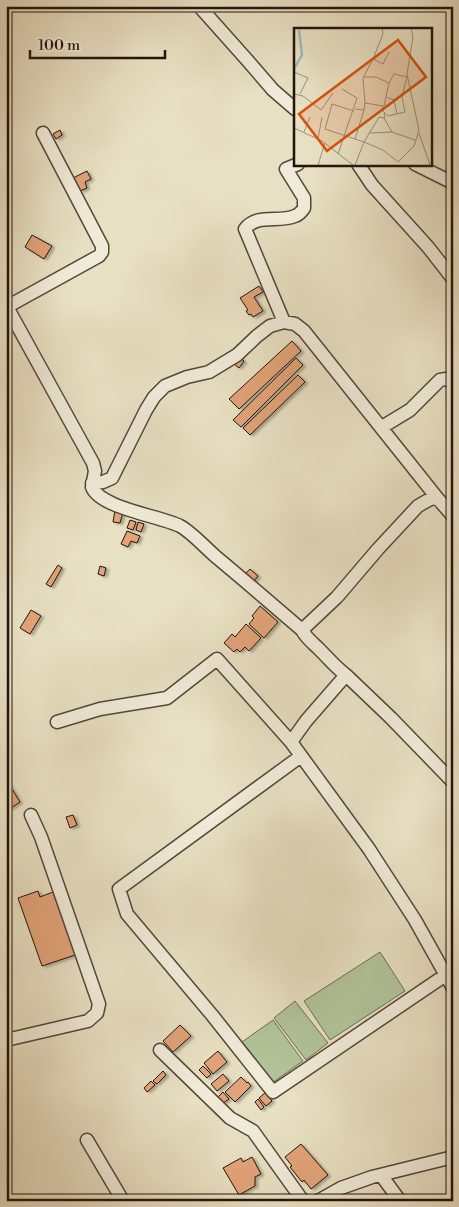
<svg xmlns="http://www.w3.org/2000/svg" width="459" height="1207" viewBox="0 0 459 1207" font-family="'Libre Bodoni',serif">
<defs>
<filter id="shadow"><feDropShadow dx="3" dy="1.5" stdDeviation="1" flood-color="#0004"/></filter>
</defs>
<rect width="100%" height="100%" fill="#e8e0c3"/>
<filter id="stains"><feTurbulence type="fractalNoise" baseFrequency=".004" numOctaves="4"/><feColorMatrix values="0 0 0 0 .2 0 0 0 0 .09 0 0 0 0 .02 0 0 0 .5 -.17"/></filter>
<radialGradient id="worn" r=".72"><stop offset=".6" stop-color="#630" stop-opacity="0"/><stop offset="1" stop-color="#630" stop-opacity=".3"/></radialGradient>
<path fill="#b1c398" stroke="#6a6c52" d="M380,952l25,39 -75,49 -26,-39z
M295,1001l33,42 -22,17 -32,-42z
M273,1020l30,41 -31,22 -30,-41z"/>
<path fill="#e2a378" stroke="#22140d" filter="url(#shadow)" d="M60,130l2,5 -6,4 -3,-5z
M87,171l4,8 -6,3 2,6 -7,3 -9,-12z
M32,235l20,11 -8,13 -19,-12z
M259,286l4,6 -9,5 9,14 -10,6 -2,-3 -2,1 -3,-4 2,-1 -8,-12z
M292,341l9,10 -62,58 -10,-10z
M239,357l5,4 -5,7 -5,-4z
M296,358l7,7 -62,62 -8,-7z
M298,375l7,7 -55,53 -7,-7z
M115,510l8,2 -3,11 -7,-1z
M130,520l6,2 -3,8 -6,-2z
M138,522l6,2 -3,8 -5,-2z
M127,531l13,5 -3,7 -6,-2 -3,6 -7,-3z
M58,565l4,3 -11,19 -5,-3z
M100,566l6,2 -2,8 -6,-2z
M250,569l8,7 -5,6 -4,-3 1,-2 -4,-4z
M260,606l18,16 -14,16 -15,-14 5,-6 -2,-2z
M31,610l10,6 -11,18 -10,-6z
M246,624l15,14 -12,13 -4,-4 -5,5 -3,-3 -3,3 -10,-9 8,-9 3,3z
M7,781l13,21 -14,9v-29z
M73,815l4,10 -7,3 -4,-11z
M38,891l2,6 13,-5 22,63 -33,11 -24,-68z
M180,1025l11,11 -18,16 -10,-11z
M218,1051l9,11 -14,12 -9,-11z
M203,1066l8,8 -4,4 -8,-8z
M163,1071l3,4 -9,9 -4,-3z
M223,1074l6,7 -12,10 -6,-7z
M241,1077l6,6 1,-1 3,4 -16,16 -10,-10z
M151,1081l4,4 -8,7 -3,-4z
M223,1092l6,7 -6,4 -5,-6z
M265,1093l7,8 -6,5 -7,-8z
M258,1099l6,8 -3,3 -6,-8z
M301,1144l27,31 -17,14 -7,-9 -2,2 -12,-15 2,-1 -7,-9z
M252,1157l9,17 -6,3v9l-16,9 -16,-27 18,-10 2,4z"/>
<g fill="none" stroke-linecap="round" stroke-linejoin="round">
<g stroke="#54473a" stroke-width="15">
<path id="minor" d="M199,6l49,55 25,29 22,19
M358,164l14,21 56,62 25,32
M415,164l38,19
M6,304h6l87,-48 3,-4v-6l-59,-113
M6,305l87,158 2,8 -3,16c8,21 68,29 88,39 10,5 26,22 35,30 29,24 58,49 87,74
M284,322l-39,-93c12,-16 34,-6 50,-13 3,-1 7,-5 9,-8v-10l-18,-29 12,-5
M382,427l28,-17 30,-30 6,-1 7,3
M92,483l11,-1 9,-4 34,-68 8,-13 11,-11 22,-9 22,-5 28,-17 20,-19 13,-10 14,-4 11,2 9,7 134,168
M346,675l45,43 62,64
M57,722l43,-13 67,-11 50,-39 74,83 78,107 46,71 38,68
M291,742l15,-21 40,-46c-11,-8 -17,-16 -27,-26 -6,-6 -13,-11 -17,-19l35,-33 41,-48 40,-43 14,-8 6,1 15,17
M301,756l-182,133 8,25 85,101 61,77 180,-122
M6,1040l82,-19 9,-8 2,-9 -58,-167 -10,-22
M160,1050l70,68 23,13 50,70
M87,1140l36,61
M381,1175l19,26
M318,1201l23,-13 31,-11 81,-20"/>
</g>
<use href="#minor" stroke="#f0ebd8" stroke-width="12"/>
</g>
<g transform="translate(294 28)">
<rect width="138" height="138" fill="#e8e0c3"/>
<path fill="none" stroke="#99bbbc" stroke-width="2.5" d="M0,41l8,-14 -3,-25"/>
<path fill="none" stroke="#998e7a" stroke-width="1" d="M88,0l1,6 -10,25 10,5 6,-12M0,44l14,6 -8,16M70,49h12l13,6 -5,23M0,66l9,2 18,14 12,-17M92,69l8,3 3,14M71,75l-2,-25 10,-19M61,81l9,1 1,-7 18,3v5l5,5 17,-4 -3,-15 5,-20 -13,-3 -5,9M60,83l-22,-7 -7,25 39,13 15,-25 6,1 -1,-5M90,90l8,14M0,100l28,13 31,24M10,104l6,-15M76,105l22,-1 23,8M125,105l11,32M24,111l4,-22M61,111l9,-29M44,126l19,-56 -15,-9M24,137l7,-22M61,137l9,-23 19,8 15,12 16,-16 5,-16 -12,-56 6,-37 -2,-9"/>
<path fill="#d4520c" fill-opacity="0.15" stroke="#d4520c" stroke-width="2.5" d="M104,12l28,37 -99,74 -28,-37z"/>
<rect width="138" height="138" fill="none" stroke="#22140d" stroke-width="2.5"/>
</g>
<rect width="459" height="1207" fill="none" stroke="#e8e0c3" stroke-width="25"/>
<rect x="8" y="8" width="444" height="1192" fill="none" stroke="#22140d" stroke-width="2.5"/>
<rect x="12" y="12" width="434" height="1182" fill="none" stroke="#22140d"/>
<path d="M30 50v8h135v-8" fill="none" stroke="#22140d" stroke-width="2.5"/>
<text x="38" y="50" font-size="15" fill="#22140d" stroke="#f0ebd8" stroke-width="4" paint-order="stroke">100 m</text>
<rect width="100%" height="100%" filter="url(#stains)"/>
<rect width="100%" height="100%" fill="url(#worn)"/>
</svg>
